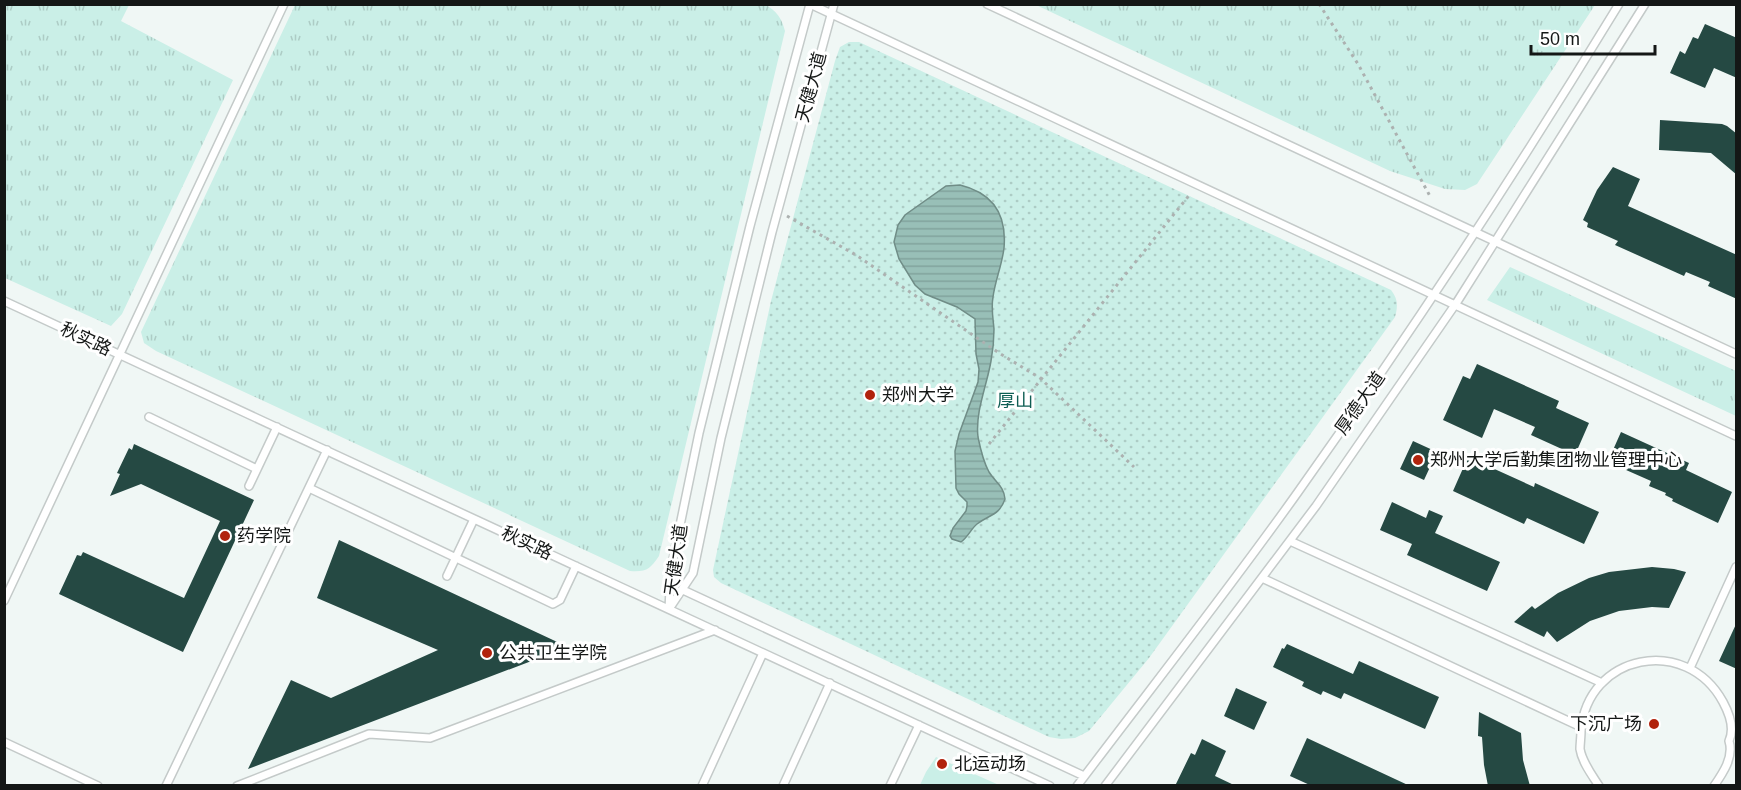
<svg xmlns="http://www.w3.org/2000/svg" width="1741" height="790" viewBox="0 0 1741 790" font-family="Arial,'Noto Sans SC',sans-serif">
<defs>
<pattern id="grass-tufts" width="24" height="20" patternUnits="userSpaceOnUse" patternTransform="scale(1.5)"><rect width="24" height="20" fill="#caefe7"/><path d="M3 7l-1-3M5 7V3M7 7l1-3M15 17l-1-3M17 17v-4M19 17l1-3" fill="none" stroke="#adccc5"/></pattern>
<pattern id="garden-dots" width="8" height="8" patternUnits="userSpaceOnUse" patternTransform="scale(1.5)"><rect width="8" height="8" fill="#caefe7"/><path d="M2 2h.1M6 6h.1" fill="none" stroke="#adccc5" stroke-width="1.8" stroke-linecap="round"/></pattern>
<pattern id="water-rules" width="6" height="5" patternUnits="userSpaceOnUse" patternTransform="scale(1.5)"><rect width="6" height="5" fill="#98bfb7"/><path d="M0 2.5h6" fill="none" stroke="#82a39d"/></pattern>
</defs>
<rect width="100%" height="100%" fill="#f0f7f5"/>
<path fill="url(#grass-tufts)" d="M5,4l124,1 -8,16 112,59 -111,234 -11,12 -106,-48z
M764,4c13,7 17,13 21,27l-126,525c-9,13 -12,16 -29,15l-474,-220 -12,-8 -3,-11 154,-327z
M1036,5h559l-118,179 -12,6 -20,-1 -55,-18z
M1510,267l226,104v45l-249,-116z"/>
<path fill="#caefe7" d="M936,757l63,28h-79l6,-13z"/>
<path fill="url(#garden-dots)" d="M849,42h10l532,248c7,9 7,16 4,27l-246,341 -60,73 -14,7 -14,1 -12,-2 -328,-154 -7,-6 -1,-7 58,-269 64,-240 5,-14z"/>
<path fill="url(#water-rules)" stroke="#708d87" stroke-width="1.5" d="M960,185c33,8 47,29 44,63 -2,17 -9,33 -11,49 -2,11 0,21 1,32 0,10 -1,21 -3,32 -4,24 -16,51 -13,76 2,10 6,26 11,35 6,10 15,14 16,27 -6,17 -15,15 -28,25 -6,5 -9,13 -16,18l-9,-3 -2,-3 3,-8 13,-17 1,-5v-4l-8,-8 -3,-6 -1,-37 4,-17 19,-52 1,-13 -3,-15 -1,-35 -18,-12 -32,-13 -10,-9 -16,-26 -5,-17 4,-17 7,-10 41,-29z"/>
<path fill="#254943" d="M1705,24l32,14v40l-23,-10 -9,20 -35,-15 10,-22 5,3 8,-17 5,2z
M1660,120l62,4 5,2 10,8v41l-26,-22 -52,-3z
M1613,167l27,12 -12,27 109,49v44l-29,-13 2,-4 -24,-10 -2,4 -69,-31 3,-4 -31,-14 1,-4 -5,-3 14,-30z
M1477,364l82,37 -3,7 33,15 -14,32 -44,-20 4,-8 -41,-18 -12,29 -39,-18 20,-44 7,3z
M1621,432l68,31 -3,7 46,22 -14,31 -46,-22 1,-2 -8,-4 1,-2 -17,-7 2,-5 -34,-15 2,-3 -10,-4z
M1413,441l24,11 -13,28 -24,-11z
M134,444l120,56 -71,152 -124,-58 18,-39 4,1 2,-4 101,46 36,-77 -79,-37 -31,12 10,-22 -3,-1 12,-25 3,2z
M1468,457l66,30 1,-4 64,29 -15,32 -57,-26 -3,6 -71,-33z
M1392,502l34,16 3,-8 14,6 -8,17 65,29 -13,29 -80,-36 5,-11 -32,-14z
M339,540l229,107 -320,122 43,-89 40,18 107,-48 -121,-52z
M1652,567l22,2 12,3 -17,36 -17,-1 -33,4 -29,10 -33,21 -10,-11 -3,6 -30,-15 18,-16 3,3 23,-16 31,-15 20,-6z
M1737,622v47l-18,-8z
M1287,644l66,30 6,-13 80,36 -14,32 -81,-36 -3,6 -18,-8 -2,4 -19,-9 2,-4 -31,-15 9,-19 2,1z
M1236,688l31,14 -13,28 -30,-14z
M1479,712l42,21 2,27 7,26h-42l-4,-21 -2,-28 -4,-1z
M1307,738l103,48h-98l-22,-10z
M1202,739l24,12 -11,25 21,10h-61l16,-33 4,2z"/>
<g fill="none" stroke-linecap="round" stroke-linejoin="round">
<g stroke="#c4cac9" stroke-width="10">
<path id="lane" d="M810,4l926,432
M987,4l749,350
M4,301l1046,485
M149,417l108,52
M249,486l28,-59
M309,488l244,116 7,-4 16,-34
M1290,541l312,142
M447,576l27,-57
M1262,578l319,149
M683,590l401,186
M4,601l280,-597
M669,609l24,-36 28,-135 51,-206 62,-228
M669,609l2,-40 28,-136 51,-207 60,-222
M1690,668l46,-101
M4,742l94,44
M166,786l161,-336
M237,786l132,-52 61,4 285,-108
M702,786l61,-133
M783,786l47,-103
M890,786l29,-61
M1077,786c74,-98 150,-194 221,-294 113,-159 220,-322 321,-488
M1105,786l211,-280 141,-204 188,-298
M1599,786c-7,-11 -17,-24 -19,-37 0,-5 1,-12 1,-18 6,-77 105,-97 142,-29 6,11 12,26 6,39 5,16 -6,32 -15,45"/>
</g>
<path stroke="#acb1b0" stroke-width="3" stroke-dasharray="3 4.5" stroke-linecap="butt" d="M1319,4l39,60 73,134
M787,216l69,39 143,98 41,25 94,89
M989,444l202,-251"/>
<use href="#lane" stroke="#fff" stroke-width="7"/>
</g>
<g fill="#b1230d" stroke="#fff" stroke-width="2">
<circle cx="870" cy="395" r="6"/>
<circle cx="1418" cy="460" r="6"/>
<circle cx="225" cy="536" r="6"/>
<circle cx="487" cy="653" r="6"/>
<circle cx="1654" cy="724" r="6"/>
<circle cx="942" cy="764" r="6"/>
</g>
<g text-anchor="middle" stroke-width="6" stroke-linejoin="round" paint-order="stroke">
<g font-size="18" fill="#141716" stroke="#fff">
<text transform="translate(811 87) rotate(-75)" y="6">天健大道</text>
<text transform="translate(86 339) rotate(25)" y="6">秋实路</text>
<text transform="translate(1360 403) rotate(-55)" y="6">厚德大道</text>
<text transform="translate(527 543) rotate(25)" y="6">秋实路</text>
<text transform="translate(676 560) rotate(-82)" y="6">天健大道</text>
</g>
<g font-size="18" fill="#141716" stroke="#fff" text-anchor="start">
<text x="882" y="401">郑州大学</text>
<text x="1430" y="466">郑州大学后勤集团物业管理中心</text>
<text x="237" y="542">药学院</text>
<text x="499" y="659">公共卫生学院</text>
<text x="1642" y="730" text-anchor="end">下沉广场</text>
<text x="954" y="770">北运动场</text>
</g>
<g font-size="18" fill="#0f5e54" stroke="#fff">
<text x="1015" y="407">厚山</text>
</g>
</g>
<rect width="1741" height="790" fill="none" stroke="#141716" stroke-width="12"/>
<path d="M1531 45v9h124v-9" fill="none" stroke="#141716" stroke-width="3"/>
<text x="1540" y="45" font-size="18" fill="#141716" stroke="#ffffff" stroke-width="4.5" paint-order="stroke">50 m</text>
</svg>
